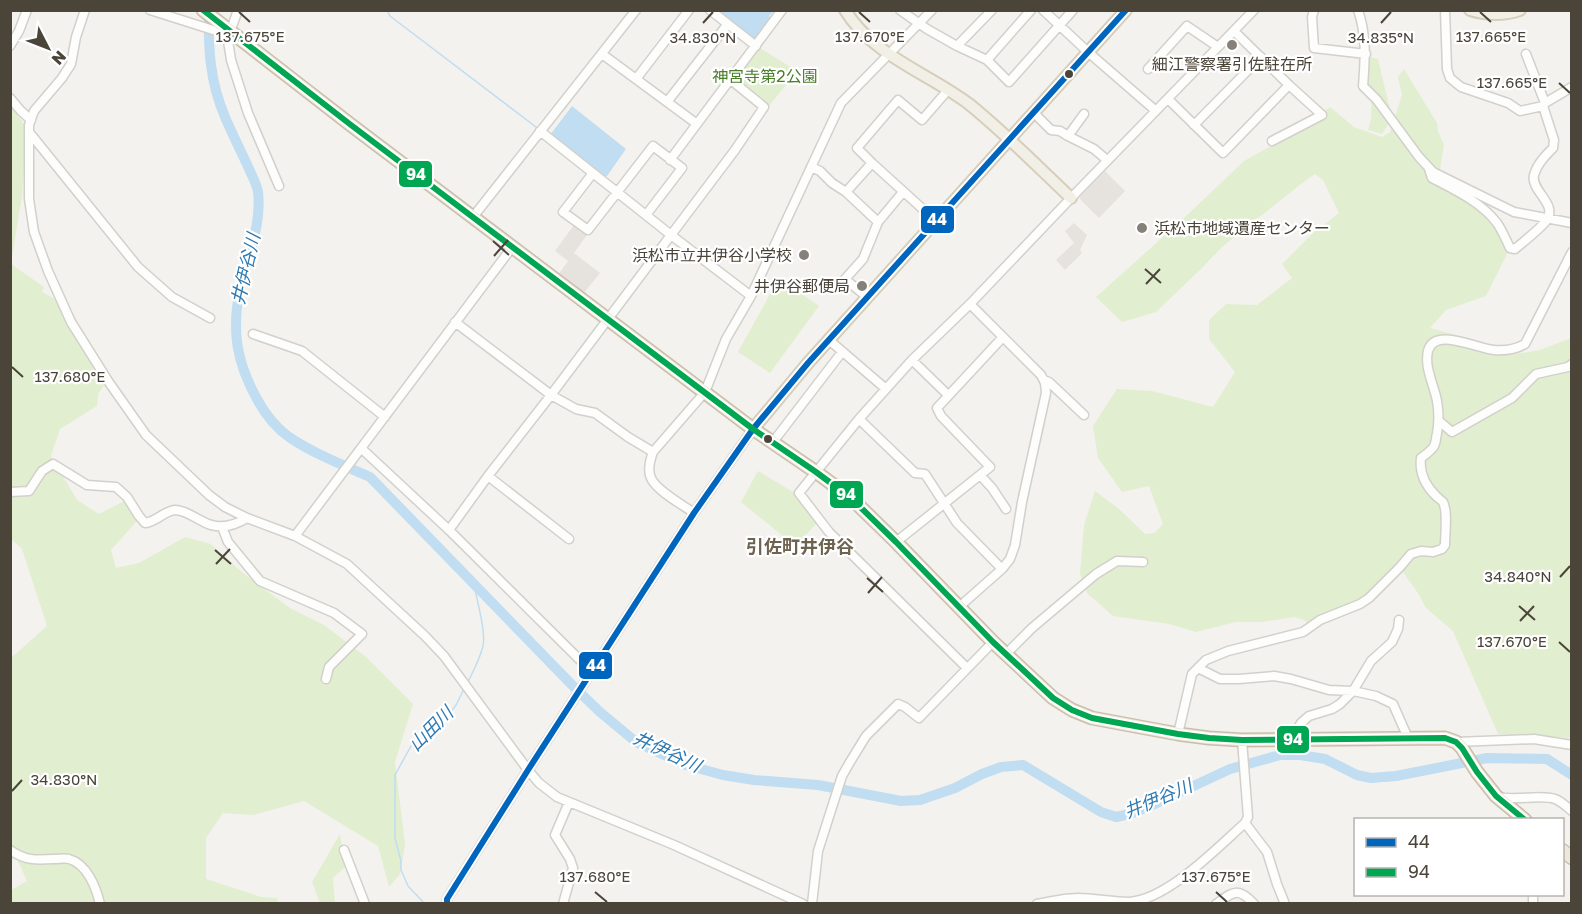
<svg xmlns="http://www.w3.org/2000/svg" width="1582" height="914" viewBox="0 0 1582 914" font-family="'Golos Text','Noto Sans JP',sans-serif">
<rect width="100%" height="100%" fill="#f4f2ee"/>
<path fill="#e1eecf" d="M760,48l37,23 -28,35 -34,-26z
M1370,57l8,2 14,59 -10,16 -14,-4 3,-11 1,-28 -5,-6z
M1404,69l33,54 1,8 6,14 -6,36 45,29 27,38 -24,48 -40,14 -16,18 92,25 18,-3 31,-12v400l-73,-4 -45,-103 -27,-23 -8,-15 -18,-25 -37,32 -52,23 -16,-6 -34,5h-25l-40,10 -27,-8 -56,-8 -26,-23 -7,-19 4,-49 11,-34 24,18 26,25 9,-1 9,-9 -14,-38 -27,6 -24,-34 -5,-32 24,-37 35,2 61,16 22,-35 -26,-33v-19l17,-16 31,1 35,-27 -10,-14 31,-31 26,-20 -16,-33 -8,-6 -14,10 -78,62 -21,22 -46,44 -34,10 -26,-25 87,-78 61,-58 52,-29 34,-25 24,20 28,10 8,-5 12,-37 -4,-18z
M11,107l17,22 -4,31 -2,36 -11,67z
M11,264l33,23 -2,5 13,7 11,19 13,17 10,25 16,24 -7,10 -1,12 -37,23 -9,27 26,44 22,14 27,-14 11,21 -26,29 5,18 23,-5 46,-26 26,7 33,30 46,34 34,17 41,31 48,48 -18,58 10,82 -5,30 -11,13 -11,-41 -74,-45 -51,14 -30,-2 -17,25v41l55,18 16,1 1,5h-267v-13l16,-9 -16,-35v-188l36,-32 -25,-77 -11,-10z
M779,278l40,28 -49,67 -32,-21z
M758,471l35,21 24,31 -22,23 -54,-44z
M340,834l5,33 -12,11 2,25h-15l-8,-21z"/>
<path fill="#e6e3df" d="M1105,171l20,20 -26,27 -20,-20z
M1074,223l13,12 -7,15 2,3 -17,17 -9,-10 18,-17 -9,-12z
M574,225l13,10 -13,18 26,20 -17,21 -25,-19 10,-14 -13,-10z"/>
<path fill="#c0ddf1" d="M712,11h62l-5,5 3,3 -16,23z
M572,106l54,43 -19,27 -6,1 -51,-42z"/>
<g fill="none" stroke-linecap="round" stroke-linejoin="round">
<path stroke="#c0ddf1" stroke-width="1.5" d="M387,10l3,6 146,111
M468,682c5,-11 12,-23 15,-36 3,-15 -6,-45 -9,-61
M425,904l-17,-18 -7,-16v-9l-6,-23v-63l16,-29 31,-22 14,-19 8,-16"/>
<path stroke="#c0ddf1" stroke-width="10" d="M209,10c-1,39 1,72 16,107 8,19 17,36 25,54 3,7 7,14 8,21 4,34 -11,65 -18,98 -9,41 -3,73 17,109 8,15 18,28 32,38 25,17 54,28 81,40l204,210 26,25 36,30 50,23 37,10 31,5 64,5 83,16 19,-1 35,-12 27,-14 19,-7 22,-2 78,47 15,5 14,-3 27,-11 73,-34 50,-14h20l25,4 32,16 14,3 25,-2 91,-18 60,1 25,16"/>
<g stroke="#d2d0cb" stroke-width="11">
<path id="minor" d="M85,10l-9,27 -5,27 -9,14 -28,33 -5,14v74l5,33 14,39 23,51 37,59 38,54 63,60 16,12 22,11 48,18 52,28 78,72 19,20 84,114 11,13 18,14 117,48 129,59
M150,10l79,25
M238,10l-9,25 -1,6 3,19 17,53 31,73
M710,10l46,36
M900,10l27,19 30,17 30,14 22,22 64,-72
M1043,10l45,42 68,59
M1314,10l-2,7 2,31 52,6
M1358,10c9,26 7,50 5,76l14,14 42,57 14,15 81,40 58,11
M1445,10l2,59 3,9 11,9 47,16 12,8 23,-5 2,-3 27,-16
M10,46l9,-15 8,-21
M957,46l35,-36
M602,54l95,70
M1526,54l19,49
M987,60l44,-50
M1148,69l39,-43 31,21
M636,79l53,-69
M10,98l11,13 10,9
M1168,99l55,54 66,-68 -55,-54
M667,102l60,-77
M1034,113l17,17 9,1 8,5 16,-22
M1194,125l67,-68
M540,131l131,104 64,-85 29,-43 -33,-27
M29,132l109,135 34,30 38,21
M1068,136l26,13 13,11
M1272,141l50,-26 -33,-30
M670,160l112,-150
M872,163l-15,-15 41,-48 24,20 26,-30
M811,167l9,4 12,12 14,9 32,30
M1429,169l3,9c23,12 49,24 65,45 5,7 9,17 13,25l5,1c8,-7 25,-20 31,-28 13,-17 -16,-30 -12,-46 3,-11 11,-19 19,-27l1,-8 -11,-34
M593,173l-30,39 25,18 65,-84 29,22 -36,47
M846,192l26,-29 64,58
M473,217l163,-207
M867,297l-22,-18 18,-20 15,-37 25,-30
M455,322l96,73 25,14 19,4 33,24 25,15c-3,8 -6,20 -1,28 7,12 31,25 42,33
M253,334l49,17 83,66
M829,340l57,49
M912,360l36,35
M1044,380l5,2 35,33
M859,419l56,54 10,1 32,49 45,46
M1439,421l13,11 60,-34 24,-24 32,-7 4,-3
M773,442l69,-90
M362,449l87,81 143,142
M653,452l52,-60 21,-53 25,-43 90,-193 91,-93
M980,475l12,13 14,21
M488,476l81,63
M10,492l19,-1 13,-20 11,-7 34,21 29,2 11,10 12,19 6,7c11,-1 19,-12 30,-13 10,0 18,7 27,11 15,9 30,6 45,-3
M222,527l6,15 32,39 74,32 28,21 -33,33 -3,12
M449,530l39,-54 63,-81 120,-160 80,61
M295,536l218,-290
M896,542l94,-75 -49,-51 -4,-8 66,-71
M959,607l43,-38 8,-10 5,-14 7,-43 24,-109 -1,-10 -4,-8 -71,-71
M1006,654l26,-26 64,-54 21,-13 26,1
M967,668l-138,-136 -30,-39 60,-74 53,-59 58,-56 101,-106 183,-188
M1198,668l22,11h19l35,-3 17,3 38,11 24,1 23,5 17,8 15,34
M1178,734l14,-60 14,-14 22,-9 75,-19 17,-12 40,-16 9,-6 31,-31 11,-13 10,-3 12,1 9,-3 3,-4c0,-11 3,-34 -2,-43 -2,-2 -5,-4 -7,-6 -11,-11 -17,-23 -15,-38 4,-3 10,-7 13,-12 2,-3 2,-9 3,-13 2,-11 2,-21 0,-32 -3,-16 -13,-34 -9,-50 6,-25 50,-2 66,-1 11,1 22,-1 31,-6l47,-92
M1291,739l10,-16 8,-7 23,-7 8,-5 13,-13 18,-30 21,-19 6,-13 1,-9
M1456,742l78,-3 38,6
M1499,797c18,4 41,-3 56,2 6,2 12,8 17,12
M1245,823l22,29 10,32 8,20
M10,850c16,11 26,10 45,9 4,0 10,-1 14,0 18,5 27,28 31,45
M344,850l21,54
M1533,894v10
M447,904v-5l81,-129 166,-257 59,-84
M563,904l10,-36 -3,-9 -15,-24 14,-33
M812,904l6,-53 24,-75 8,-14 16,-26 32,-32 7,3 14,11 74,-76
M1037,904c14,-3 28,-6 41,-6 17,0 34,4 51,4 38,-2 88,-54 116,-79l3,-6 -6,-77
M1216,904c17,-12 22,-18 38,0"/>
</g>
<g stroke="#d6cebb" stroke-width="14">
<path id="major" d="M845,10c28,46 83,63 124,94 36,29 68,62 102,94
M1470,10c17,5 33,6 50,0
M753,429l55,-66 318,-353"/>
</g>
<g stroke="#ccbfa9" stroke-width="15">
<path id="highway" d="M203,10l148,115 402,304 63,43 35,26 45,44 97,100 60,56 19,12 20,8 86,16 31,4 33,2 203,-2 11,4 6,6 15,24 19,24 29,24
M1562,850l10,8"/>
</g>
<use href="#minor" stroke="#fdfdfc" stroke-width="8"/>
<use href="#major" stroke="#f2efe6" stroke-width="10"/>
<use href="#highway" stroke="#ede8db" stroke-width="12"/>
<g stroke="#fff" stroke-width="10">
<path id="bus-1" d="M447,904v-5l81,-129 166,-257 59,-84 55,-66 318,-353"/>
</g>
<g stroke="#fff" stroke-width="10">
<path id="bus-2" d="M203,10l148,115 402,304 63,43 35,26 45,44 97,100 60,56 19,12 20,8 86,16 31,4 33,2 203,-2 11,4 6,6 15,24 19,24 29,24"/>
</g>
<use href="#bus-1" stroke="#0065bd" stroke-width="6"/>
<use href="#bus-2" stroke="#00a651" stroke-width="6"/>
</g>
<path fill="none" stroke="#4b4439" stroke-width="2" d="M239,12l11,10M859,12l11,10M1480,12l11,10M703,23l10,-11M1381,23l10,-11M1559,83l11,10M493,241l16,14M494,256l14,-16M1145,269l16,14M1146,284l14,-15M12,367l11,10M215,550l16,14M216,564l14,-15M1560,577l10,-11M867,578l16,14M868,593l14,-16M1519,606l16,14M1520,621l14,-15M1559,642l11,10M12,791l10,-11M595,892l12,10M1216,892l11,10"/>
<g fill="#868178" stroke="#fff" stroke-width="2">
<circle cx="1232" cy="45" r="6"/>
<circle cx="1142" cy="228" r="6"/>
<circle cx="804" cy="255" r="6"/>
<circle cx="862" cy="286" r="6"/>
</g>
<g fill="#4b4439" stroke="#fff" stroke-width="2">
<circle cx="1069" cy="74" r="5"/>
<circle cx="768" cy="439" r="5"/>
</g>
<g text-anchor="middle" stroke-width="4.5" stroke-linejoin="round" paint-order="stroke">
<g font-size="16" fill="#4b4439" stroke="#fff" text-anchor="end">
<text x="1232" y="70" text-anchor="middle">細江警察署引佐駐在所</text>
<text x="1154" y="234" text-anchor="start">浜松市地域遺産センター</text>
<text x="792" y="261">浜松市立井伊谷小学校</text>
<text x="850" y="292">井伊谷郵便局</text>
</g>
<g font-size="16" fill="#4a7f2a" stroke="#fff">
<text x="765" y="82">神宮寺第2公園</text>
</g>
<g font-size="18" font-style="italic" fill="#2e7ab2" stroke="#fff">
<text transform="translate(246 269) rotate(-77)" y="6">井伊谷川</text>
<text transform="translate(431 729) rotate(-45)" y="6">山田川</text>
<text transform="translate(667 752) rotate(25)" y="6">井伊谷川</text>
<text transform="translate(1158 799) rotate(-23)" y="6">井伊谷川</text>
</g>
<g font-size="18" font-weight="bold" fill="#6e6250" stroke="#fff">
<text x="800" y="553">引佐町井伊谷</text>
</g>
</g>
<g font-size="15" text-anchor="middle" fill="#4b4439" stroke="#fff" stroke-width="4.5" stroke-linejoin="round" paint-order="stroke">
<text x="870" y="42">137.670°E</text>
<text x="250" y="42">137.675°E</text>
<text x="1491" y="42">137.665°E</text>
<text x="703" y="43">34.830°N</text>
<text x="1381" y="43">34.835°N</text>
<text x="1512" y="88">137.665°E</text>
<text x="70" y="382">137.680°E</text>
<text x="1518" y="582">34.840°N</text>
<text x="1512" y="647">137.670°E</text>
<text x="64" y="785">34.830°N</text>
<text x="595" y="882">137.680°E</text>
<text x="1216" y="882">137.675°E</text>
</g>
<g stroke="#fff" stroke-width="2">
<rect x="398" y="160" width="35" height="28" rx="6" fill="#00a651"/>
<rect x="920" y="205" width="35" height="29" rx="6" fill="#0065bd"/>
<rect x="829" y="480" width="35" height="29" rx="6" fill="#00a651"/>
<rect x="578" y="651" width="35" height="29" rx="6" fill="#0065bd"/>
<rect x="1276" y="725" width="34" height="29" rx="6" fill="#00a651"/>
</g>
<g font-size="16" text-anchor="middle" font-weight="bold" fill="#fff">
<text x="416" y="180">94</text>
<text x="937" y="225">44</text>
<text x="846" y="500">94</text>
<text x="596" y="671">44</text>
<text x="1293" y="745">94</text>
</g>
<rect width="1582" height="914" fill="none" stroke="#4b4439" stroke-width="24"/>
<rect x="1354" y="818" width="210" height="78" fill="#ffffff" stroke="#b7b4b0" stroke-width="1.5"/>
<rect x="1366" y="838" width="30" height="9" fill="#0065bd" stroke="#b7b4b0" stroke-width="1.5"/>
<text x="1408" y="848" font-size="18" fill="#4b4439">44</text>
<rect x="1366" y="868" width="30" height="9" fill="#00a651" stroke="#b7b4b0" stroke-width="1.5"/>
<text x="1408" y="878" font-size="18" fill="#4b4439">94</text>
<g transform="translate(48 48) rotate(132)" stroke="#ffffff" stroke-width="4.5" paint-order="stroke">
<path d="M0-4.5L10 22L0 15L-10 22Z" fill="#4b4439"/>
<text y="-9" font-size="16" font-weight="bold" text-anchor="middle" fill="#4b4439">N</text>
</g>
</svg>
